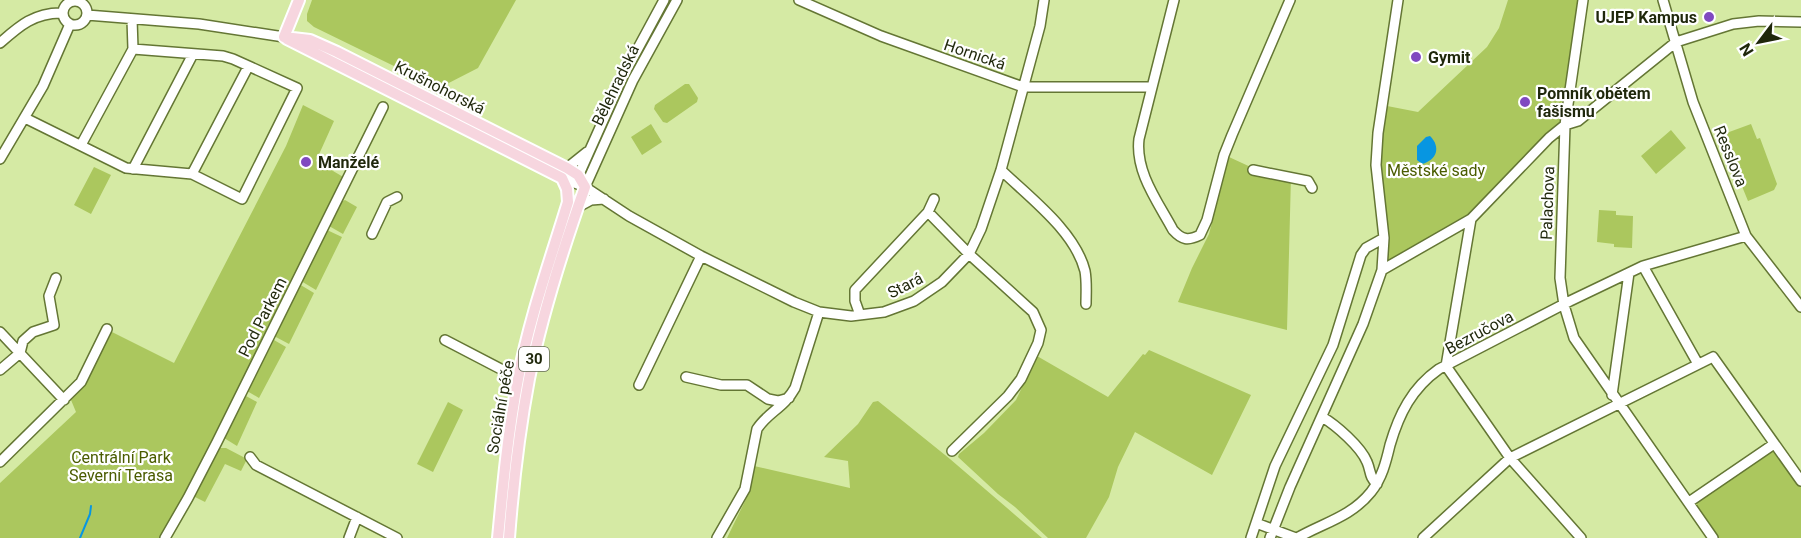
<svg xmlns="http://www.w3.org/2000/svg" width="1801" height="538" viewBox="0 0 1801 538" font-family="Roboto,sans-serif">
<rect width="100%" height="100%" fill="#d5eaa4"/>
<path fill="#abc75e" d="M312,0h204l-38,68 -39,20 -125,-61 -7,-6v-7z
M1508,0h75l-18,125 -94,94 -89,51 -6,-105 6,-60 36,7 69,-65 12,-19z
M685,84h4l9,14 -1,4 -30,21 -4,-1 -9,-13 1,-4z
M303,105l31,16 -18,40 29,17 -155,310 -29,50h-161v-55l76,-71 -5,-12 8,-9 31,-60 64,32 112,-217z
M651,124l11,18 -20,13 -11,-18z
M1751,124l6,15 3,-1 17,46 -3,6 -26,11 -27,-66z
M1671,130l15,18 -30,26 -15,-18z
M1229,157l26,12 36,7 -4,154 -109,-28 14,-34 17,-34z
M94,167l17,8 -20,39 -17,-9z
M345,200l12,7 -14,27 -14,-8 12,-24z
M1599,210l17,1v4l17,1 -1,32 -18,-1v-3l-17,-2z
M327,230l15,7 -26,53 -15,-9z
M299,284l15,9 -25,51 -15,-8z
M274,340l12,7 -27,51 -12,-7z
M1149,350l102,45 -39,80 -77,-43 -17,35 -9,30 -23,41h-38l-33,-31 -17,-13 -40,-37 1,-3 25,-21 32,-33 21,-44 71,41 35,-43 2,1z
M246,396l11,6 -20,44 -13,-8z
M878,401l72,58 92,79h-315l19,-39 8,-33 96,22 -2,-27 -24,-4 34,-33 15,-22z
M448,402l15,8 -30,62 -16,-8z
M219,448h7l21,11 -6,12 -16,-7 -20,38 -12,-6 22,-44z
M1774,448l27,37v53h-83l-22,-31 1,-7z"/>
<path fill="#0796e1" d="M1430,136c11,11 7,24 -8,28l-5,-4v-14l9,-9z"/>
<g fill="none" stroke-linecap="round" stroke-linejoin="round">
<path stroke="#0796e1" stroke-width="2" d="M80,538l10,-24 1,-8"/>
<g stroke="#647634" stroke-width="12">
<path id="minor" d="M799,0l82,36 142,51h129
M1174,0l-35,139c-4,33 19,63 34,91 9,10 15,11 27,5l7,-15 17,-65 8,-20 58,-135
M1583,0l-18,125 -5,153 4,27 10,33 139,200
M1663,0l30,102 53,134 55,71
M63 13a12 12 0 1 1 24 0a12 12 0 1 1-24 0Z
M87,15l112,9 85,13
M0,43c19,-17 35,-31 63,-30
M25,118l101,50 66,6 50,25 55,-111 -64,-29 -10,-3 -90,-7 -1,-30
M1565,125l13,-4 98,-79 57,-18 26,-3 42,1
M81,145l52,-96
M0,159l43,-73 27,-62
M567,168l20,-16
M133,169l60,-115
M1001,170c28,27 74,61 84,101 2,11 1,23 1,33
M1253,170l55,11 4,7
M192,174l56,-107
M562,178l23,9 44,29 72,40 93,46 25,10 32,4 33,-4 30,-11 28,-19 27,-28 12,-25 20,-59 39,-144 4,-26
M576,181l47,-105 41,-76
M585,187l48,-107 44,-80
M578,207l13,-7 13,-1
M928,212l41,42 64,58 8,18 -3,13 -17,36 -13,17 -56,55
M372,234l15,-32 10,-5
M1643,266l55,98
M1382,270l89,-51 78,-81 16,-13
M860,315l-5,-14v-11l73,-78 6,-13
M0,332l64,68
M445,340l73,38
M1446,366l64,92 71,80
M1446,366l25,-147
M0,370l20,-17 3,-12 10,-9 21,-7 -5,-29 7,-18
M686,377l35,8h26l21,14 10,2 11,-3
M639,385l62,-129
M1612,395l17,-122
M1322,417c14,8 39,30 45,45 4,9 2,15 10,22
M250,457l6,8 141,73
M0,462l81,-80 26,-53
M1689,502l85,-58
M1256,523l40,15
M165,538l23,-40 29,-56 166,-335
M349,538l8,-21
M717,538l28,-49 12,-60c11,-17 27,-21 38,-41l24,-76
M1251,538l24,-72 58,-121 28,-90 5,-7 18,-10
M1270,538l20,-51 73,-163 19,-54 2,-32 -8,-73 2,-32 20,-133
M1297,538c26,-15 54,-21 74,-46 11,-14 15,-30 19,-47 9,-31 22,-57 49,-76l131,-68 73,-35 103,-30
M1423,538l87,-80 203,-101 88,124"/>
</g>
<g stroke="#fff" stroke-width="14">
<path id="major" d="M284,37l26,3 27,12 230,116 11,7 7,12c-22,62 -43,127 -56,192 -10,53 -16,106 -20,159
M284,37l15,-37
M287,39l275,139 5,11 1,13c-18,59 -39,117 -50,177 -10,52 -15,106 -20,159"/>
</g>
<use href="#minor" stroke="#fff" stroke-width="9"/>
<use href="#major" stroke="#f7d6df" stroke-width="10"/>
</g>
<g fill="#8049c0" stroke="#fff" stroke-width="2">
<circle cx="1709" cy="17" r="6"/>
<circle cx="1416" cy="57" r="6"/>
<circle cx="1525" cy="102" r="6"/>
<circle cx="306" cy="162" r="6"/>
</g>
<g text-anchor="middle" stroke-width="4.5" stroke-linejoin="round" paint-order="stroke">
<rect fill="#fff" stroke="#626854" stroke-width="1.5" x="519" y="347" width="30" height="24" rx="4.5"/>
<g font-size="15" font-weight="bold" fill="#1f270b">
<text x="534" y="364">30</text>
</g>
<g font-size="16" font-weight="bold" fill="#1f270b" stroke="#fff" text-anchor="start">
<text x="1697" y="23" text-anchor="end">UJEP Kampus</text>
<text x="1428" y="63">Gymit</text>
<text x="1537" y="99">Pomník obětem<tspan x="1537" dy="18">fašismu</tspan></text>
<text x="318" y="168">Manželé</text>
</g>
<g font-size="16" fill="#1f270b" stroke="#fff">
<text transform="translate(975 54) rotate(19)" y="6">Hornická</text>
<text transform="translate(615 85) rotate(-64)" y="6">Bělehradská</text>
<text transform="translate(440 87) rotate(27)" y="6">Krušnohorská</text>
<text transform="translate(1731 156) rotate(68)" y="6">Resslova</text>
<text transform="translate(1547 203) rotate(-88)" y="6">Palachova</text>
<text transform="translate(905 285) rotate(-27)" y="6">Stará</text>
<text transform="translate(262 317) rotate(-63)" y="6">Pod Parkem</text>
<text transform="translate(1479 332) rotate(-28)" y="6">Bezručova</text>
<text transform="translate(500 407) rotate(-80)" y="6">Sociální péče</text>
</g>
<g font-size="16" fill="#4a5c00" stroke="#fff">
<text x="1436" y="176">Městské sady</text>
<text x="121" y="463">Centrální Park<tspan x="121" dy="18">Severní Terasa</tspan></text>
</g>
</g>
<g transform="translate(1759 42) rotate(238)" stroke="#ffffff" stroke-width="4.5" paint-order="stroke">
<path d="M0-4.5L10 22L0 15L-10 22Z" fill="#1f270b"/>
<text y="-9" font-size="16" font-weight="bold" text-anchor="middle" fill="#1f270b">N</text>
</g>
</svg>
